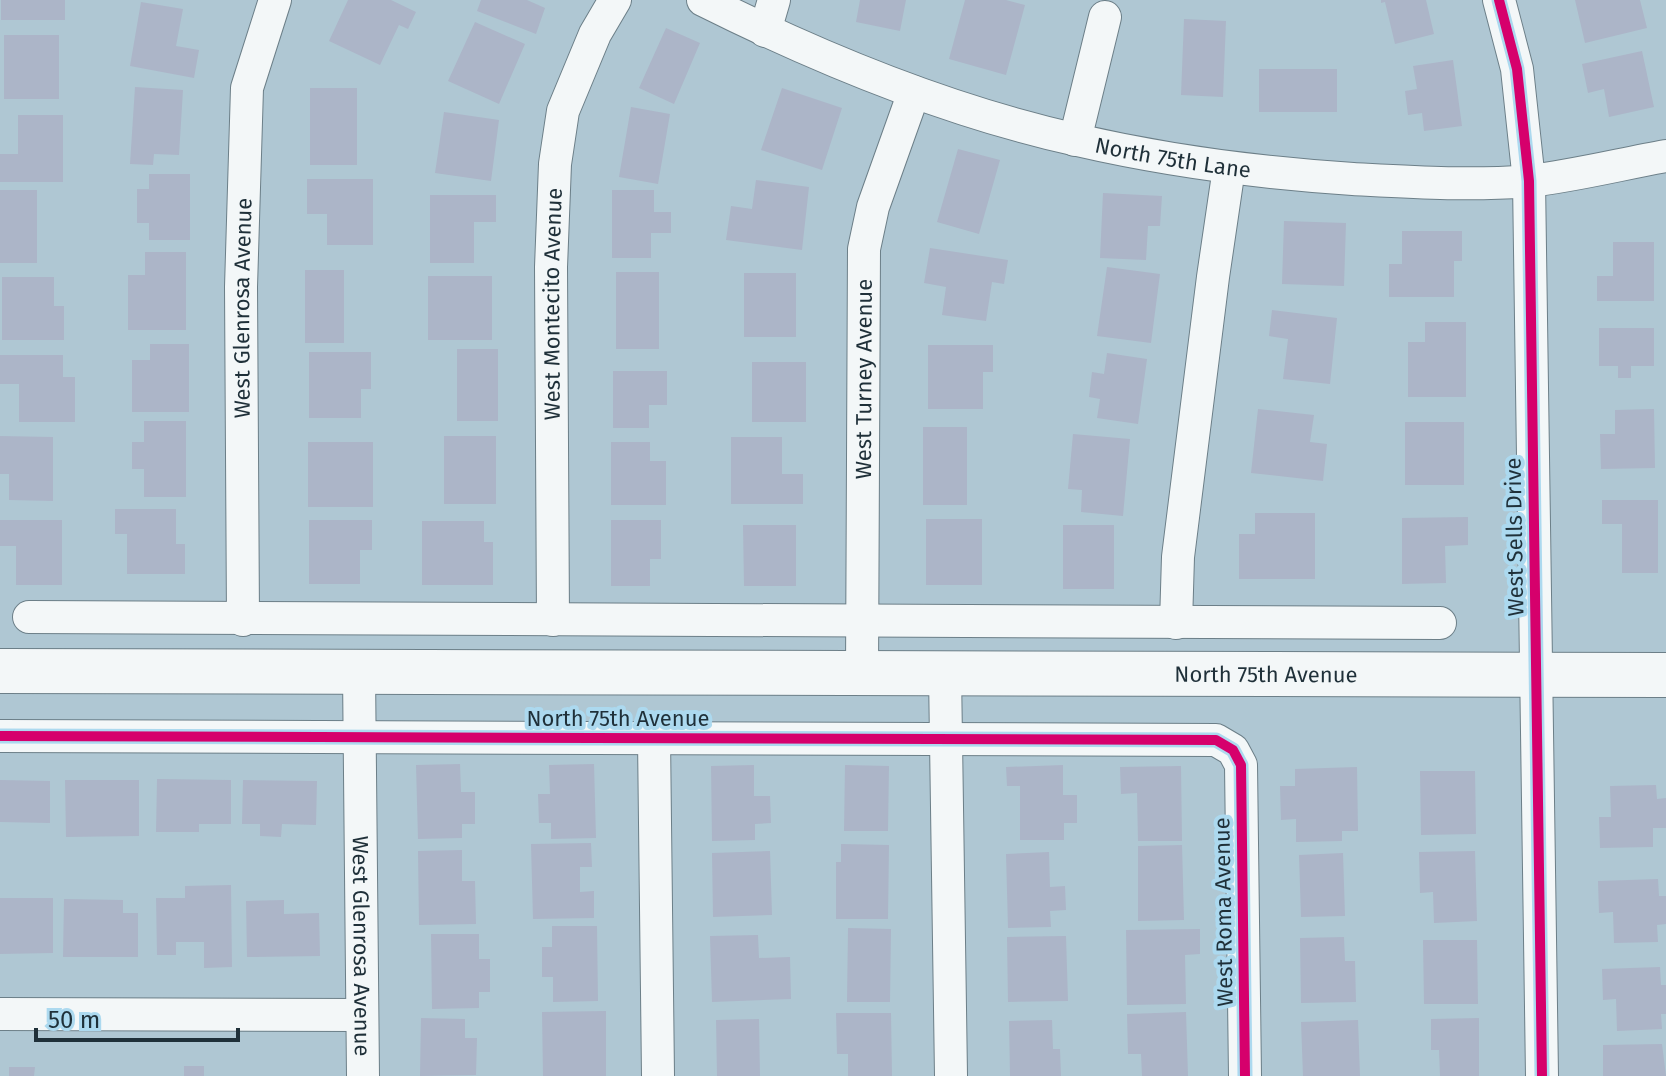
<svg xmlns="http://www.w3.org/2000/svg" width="1666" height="1076" viewBox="0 0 1666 1076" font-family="'Fira Sans',sans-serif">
<rect width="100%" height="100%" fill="#afc7d3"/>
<path fill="#acb5c8" d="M1,0h64v20h-64z
M348,0h43l25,12 -8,17 -9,-4 -19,40 -51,-24z
M481,0h46l18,8 -9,26 -59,-23z
M860,0h46l-6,31 -44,-9z
M965,0h41l19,5 -19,70 -57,-16z
M1381,0h45l8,34 -39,10 -10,-42 -4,1z
M1575,0h65l7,28 -62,15z
M141,2l42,7 -7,37 23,4 -5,28 -64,-12z
M1184,19l42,2 -3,76 -42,-2z
M475,22l50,22 -26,60 -51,-23z
M666,28l34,15 -26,61 -35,-16z
M4,35h55v64h-55z
M1642,51l12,56 -45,10 -5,-28 -16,4 -6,-29z
M1453,60l9,66 -38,5 -2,-18 -14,2 -3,-24 12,-2 -4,-23z
M1259,69h78v43h-78z
M135,87l48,3 -4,65 -25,-1 -1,11 -23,-1z
M310,88h47v77h-47z
M782,88l60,20 -20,62 -61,-20z
M631,107l39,7 -12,70 -39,-7z
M444,112l55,8 -8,61 -56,-8z
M18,115h45v67h-63v-28h18z
M958,149l42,11 -21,74 -42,-12z
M149,174h41v66h-41v-17h-12v-34h12z
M307,179h66v66h-46v-31h-20z
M756,180l53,7 -7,63 -76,-10 5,-34 21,3z
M0,190h37v73h-37z
M612,190h42v22h17v21h-20v25h-39z
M1103,193l59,3 -2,30h-12l-2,34 -46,-2z
M430,195h66v27h-22v41h-44z
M1284,221l62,2 -2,63 -62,-2z
M1402,231h60v30h-8v36h-65v-33h13z
M1613,242h41v59h-57v-25h16z
M930,248l78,12 -4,24 -12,-2 -6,39 -44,-6 4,-28 -22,-4z
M145,252h41v78h-58v-55h17z
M1107,267l53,7 -9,69 -54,-7z
M305,270h39v73h-39z
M616,272h43v77h-43z
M744,273h52v64h-52z
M428,276h64v64h-64z
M2,277h52v29h10v34h-62z
M1272,310l65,8 -7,66 -47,-5 5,-40 -19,-3z
M1425,322h41v75h-58v-55h17z
M1599,328h55v38h-23v12h-13v-12h-19z
M150,344h39v68h-57v-52h18z
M928,345h65v27h-10v37h-55z
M457,349h41v72h-41z
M309,352h62v37h-10v29h-52z
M1107,353l40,6 -9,65 -41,-6 3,-19 -11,-2 3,-25 12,2z
M0,355h63v22h12v45h-56v-38h-19z
M752,362h54v60h-54z
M613,371h54v34h-18v23h-36z
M1258,409l56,6 -4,27 17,2 -4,37 -72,-8z
M1654,409l1,59 -54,1 -1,-35h15v-24z
M144,421h42v76h-42v-28h-12v-27h12z
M1405,422h59v63h-59z
M923,427h44v78h-44z
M1073,434l57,5 -7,77 -42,-4 1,-22 -14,-1z
M0,436l53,1v64l-44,-1v-26h-9z
M444,436h52v68h-52z
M731,437h51v37h21v30h-72z
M308,442h65v65h-65z
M611,442h39v19h16v44h-55z
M1602,500h56v73h-36v-49h-20z
M115,509h61v35h9v30h-58v-40h-12z
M1255,513h60v66h-76v-45h16z
M1468,517v28l-23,1 1,37 -44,1v-66z
M926,519h56v66h-56z
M0,520h62v65h-46v-39h-16z
M309,520h63v30h-12v34h-51z
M611,520h50v39h-11v27h-39z
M422,521h62v21h9v43h-71z
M743,525h53v61h-52z
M1063,525h51v64h-51z
M460,764l1,28h14v32h-13v14l-44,1 -2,-74z
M594,764l2,74 -45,1v-16h-12l-1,-29h12l-1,-29z
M754,765v31h16l1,27 -16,1v16l-43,1 -1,-75z
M845,765l44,1 -1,65h-44z
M1063,765v30h14v28h-13v17h-44v-54h-13l-1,-19z
M1181,766l1,75h-44l-1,-48 -16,1 -1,-27z
M1357,767l1,64h-16v10l-46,1v-23l-15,1 -1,-34h15v-17z
M1420,771h55l1,63 -55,1z
M157,779l74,1v44h-32v8h-43z
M0,780l50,1v42l-50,-1z
M65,780h74v56l-73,1z
M243,780l74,1 -1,44 -34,-1 -1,13 -21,-1v-12h-18z
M1656,785l1,14 9,-1v30h-13v19l-53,1 -1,-31h12l-1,-31z
M591,843l1,24h-12v25l14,-1v27l-61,1 -2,-75z
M841,844l48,1 -1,74h-52v-57h5z
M1182,845l2,75 -46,1v-75z
M462,850v31h13l1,43 -57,1 -1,-74z
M770,851l2,64 -59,2 -1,-64z
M1475,851l2,70 -43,2 -1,-31 -13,1 -1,-41z
M1049,852l1,35 15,-1 1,24 -16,1 1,16 -43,1 -2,-74z
M1343,853l2,63 -44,1 -2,-62z
M1658,879l1,17h7v28l-9,1 1,17 -44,1 -1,-31 -14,1 -1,-32z
M231,885l1,82 -28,1v-26h-28v13h-19l-1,-57h29v-12z
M0,898h53v55l-53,1z
M64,899l59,1v13h15v44h-75z
M284,900v14l35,-1 1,43 -73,1 -1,-56z
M552,926h45l1,75 -45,1v-25h-11v-30h10z
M848,928l43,1 -1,73h-43z
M1200,929v25l-15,1 1,49 -59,1 -1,-75z
M431,934h48v25h11v33h-11v16l-47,1z
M758,935l1,23 31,-1 1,42 -79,3 -2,-66z
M1066,936l2,65 -60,1 -1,-65z
M1344,937l1,24h10l1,41 -55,1 -1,-65z
M1423,940h54l1,64h-54z
M1660,967l1,18h5v29h-5l1,15 -45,2 -1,-32 -13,1 -1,-31z
M606,1011v65h-63l-1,-64z
M1186,1012l2,64h-46l-1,-22h-13l-1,-40z
M836,1013h55l1,63h-44v-22h-11z
M421,1018l44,1v19h12l-1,37 -56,1z
M1479,1018v58h-39l-1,-26h-8v-31z
M759,1019l1,57h-43l-1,-56z
M1052,1020l1,29h7l1,27h-51l-1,-55z
M1358,1020l2,56h-57l-2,-54z
M1662,1044l4,32h-63v-31z
M184,1066h20v10h-20z
M9,1067h26l-1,9h-25z"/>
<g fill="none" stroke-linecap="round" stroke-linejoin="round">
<g stroke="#6c7f88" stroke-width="34">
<g id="minor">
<path id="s1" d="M703,0c118,59 244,111 374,140 91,21 183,33 276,39 57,3 118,7 176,2 45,-5 92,-17 137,-25"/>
<path d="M1499,0l18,69 12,112 13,895"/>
<path d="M765,31l9,-31"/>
<path d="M1075,140l30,-123"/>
<path d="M29,617l1411,6"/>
<path id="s2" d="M243,620l-2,-333 6,-199 28,-88"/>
<path id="s3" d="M553,620l-2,-353 4,-103 8,-53 32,-77 20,-34"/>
<path d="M1176,623l2,-66 35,-280 16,-109"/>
<path id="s4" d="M359,672l4,404"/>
<path id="s5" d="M862,673l2,-424 9,-42 41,-115"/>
<path d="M945,673l6,403"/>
<path d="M0,736l1216,4 17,10 8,15 4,311"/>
<path d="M654,738l4,338"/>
<path d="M0,1014l362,1"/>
</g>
</g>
<g stroke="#6c7f88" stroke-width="46">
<g id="secondary">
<path id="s6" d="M0,671l1666,4"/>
</g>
</g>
<use href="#minor" stroke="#f3f7f8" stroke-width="32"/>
<use href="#secondary" stroke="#f3f7f8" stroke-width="44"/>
<g stroke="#acd9ef" stroke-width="15">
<path id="cycleway" d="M1499,0l18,69 12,112 13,895
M0,736l1216,4 17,10 8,15 4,311"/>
</g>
<use href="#cycleway" stroke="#d6006c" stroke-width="10"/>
</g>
<g text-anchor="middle" stroke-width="8" stroke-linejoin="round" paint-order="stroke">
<g font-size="22" fill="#1f3039" stroke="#acd9ef">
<text dy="8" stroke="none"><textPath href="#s1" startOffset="498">North 75th Lane</textPath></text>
<text dy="8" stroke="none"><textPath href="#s3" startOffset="316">West Montecito Avenue</textPath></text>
<text dy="8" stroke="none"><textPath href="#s2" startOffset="312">West Glenrosa Avenue</textPath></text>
<text dy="8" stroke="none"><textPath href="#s5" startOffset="294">West Turney Avenue</textPath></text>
<text transform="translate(1514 537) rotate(-91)" y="8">West Sells Drive</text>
<text dy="8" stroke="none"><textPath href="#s6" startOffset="1266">North 75th Avenue</textPath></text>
<text x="618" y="726">North 75th Avenue</text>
<text transform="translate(1223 912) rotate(-91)" y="8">West Roma Avenue</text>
<text dy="8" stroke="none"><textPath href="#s4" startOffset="274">West Glenrosa Avenue</textPath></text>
</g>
</g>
<path d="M36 1028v12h202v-12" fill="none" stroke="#1f3039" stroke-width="4"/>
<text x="48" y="1028" font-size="24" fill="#1f3039" stroke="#acd9ef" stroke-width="6" paint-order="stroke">50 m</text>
</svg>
